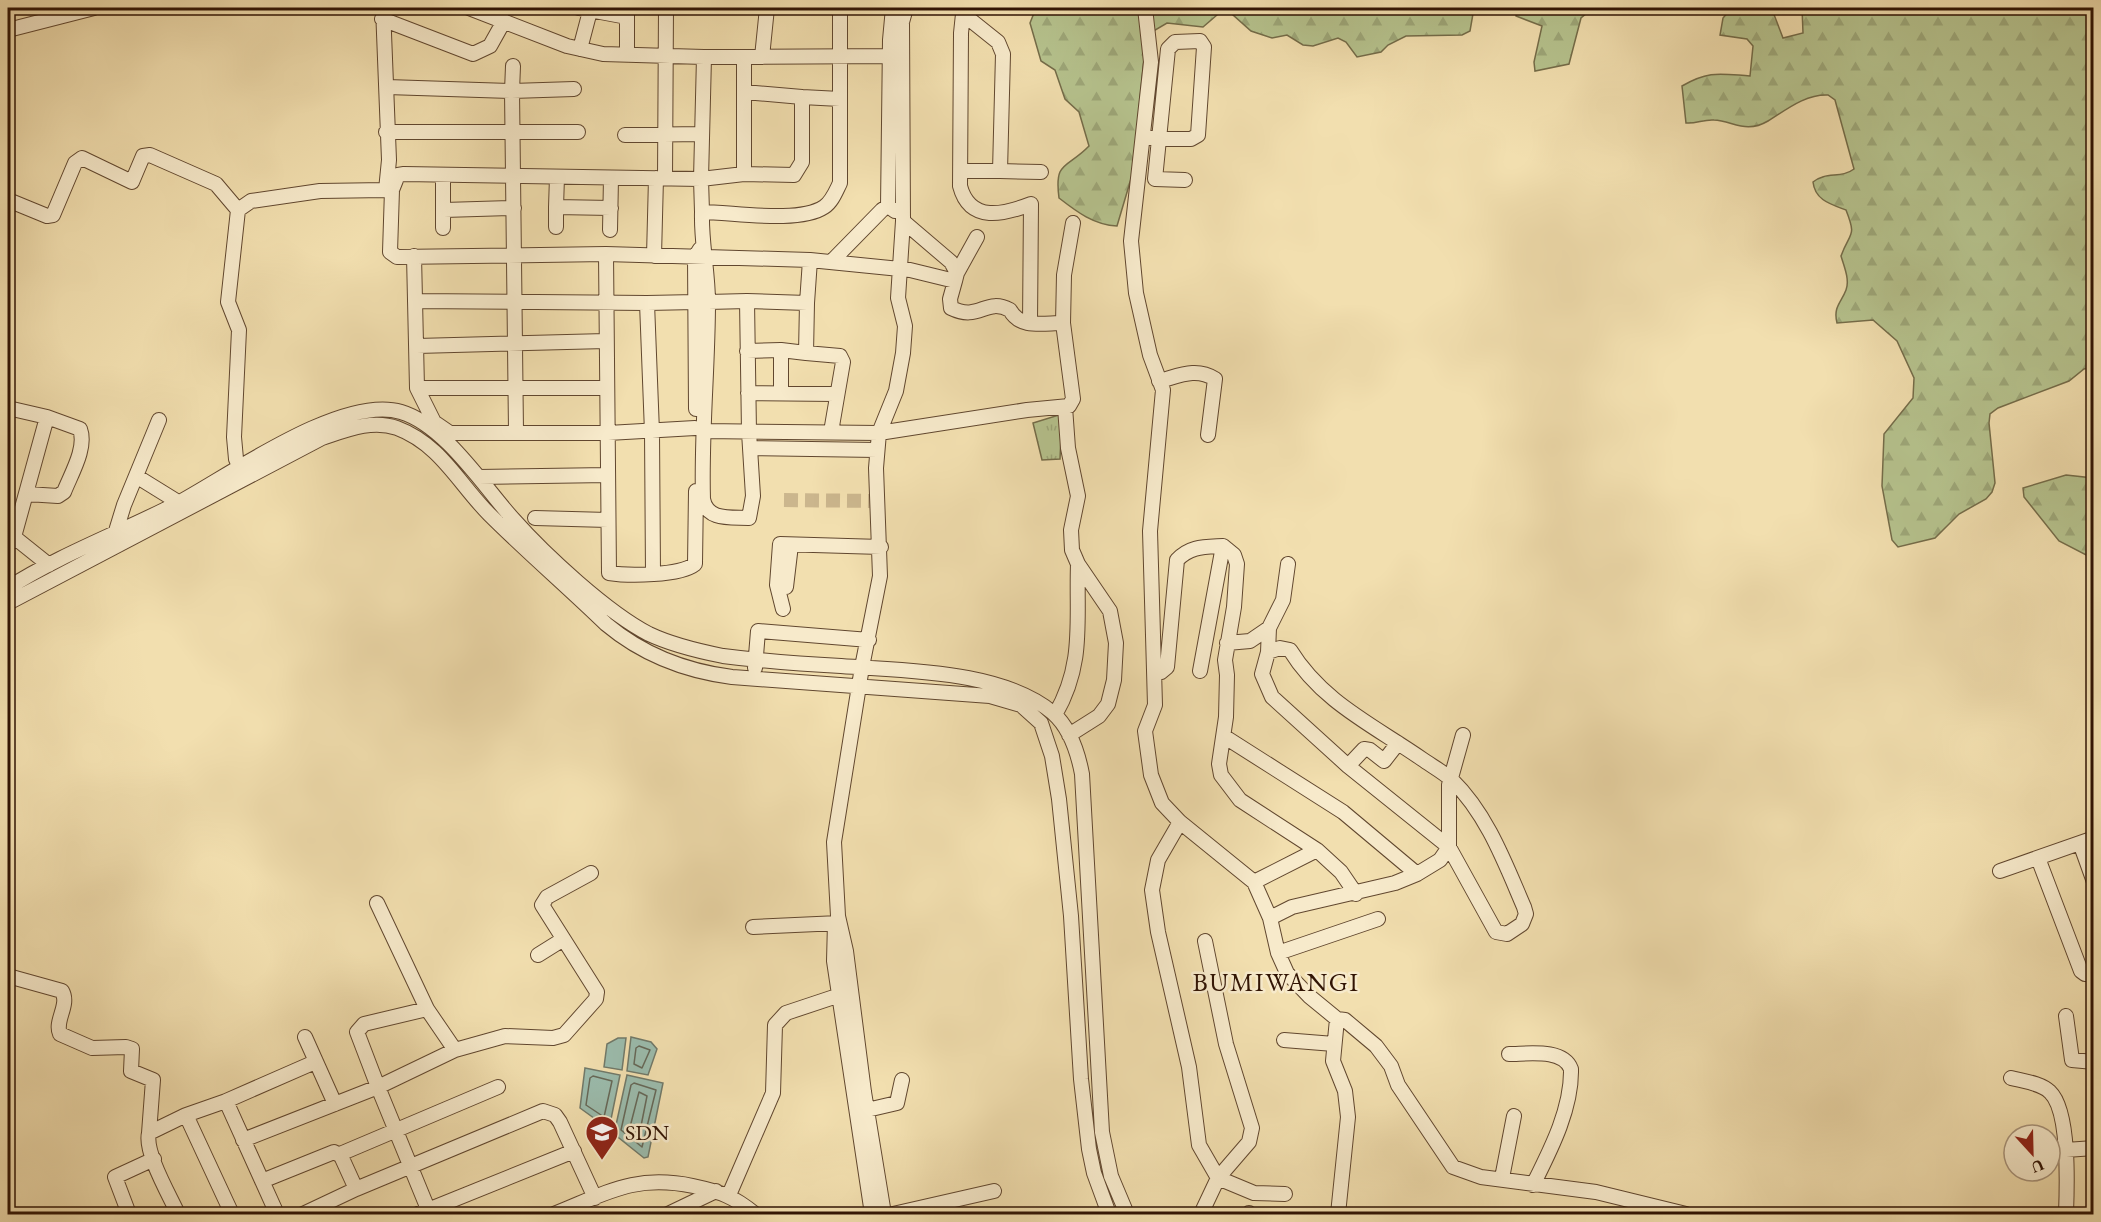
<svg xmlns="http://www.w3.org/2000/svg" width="2101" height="1222" viewBox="0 0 2101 1222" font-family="'EB Garamond',serif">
<defs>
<pattern id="grass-tufts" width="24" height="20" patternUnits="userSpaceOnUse" patternTransform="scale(1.5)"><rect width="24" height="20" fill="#b6c38e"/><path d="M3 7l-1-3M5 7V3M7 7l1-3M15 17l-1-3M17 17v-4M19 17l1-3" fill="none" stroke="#9da779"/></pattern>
<pattern id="forest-firs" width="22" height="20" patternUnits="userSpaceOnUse" patternTransform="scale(1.5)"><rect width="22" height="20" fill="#b6c38e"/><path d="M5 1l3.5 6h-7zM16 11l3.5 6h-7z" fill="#9da779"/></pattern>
</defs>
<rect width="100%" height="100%" fill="#f2dfaf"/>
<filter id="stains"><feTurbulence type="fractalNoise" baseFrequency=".00333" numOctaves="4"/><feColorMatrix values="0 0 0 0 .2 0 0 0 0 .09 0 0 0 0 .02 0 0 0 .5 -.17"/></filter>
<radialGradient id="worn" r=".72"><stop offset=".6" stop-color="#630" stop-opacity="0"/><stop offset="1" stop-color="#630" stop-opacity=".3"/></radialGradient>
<path fill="url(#grass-tufts)" stroke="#746c49" stroke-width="1.5" d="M1062,414l-2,45 -18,1 -9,-37z"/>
<path fill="url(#forest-firs)" stroke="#746c49" stroke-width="1.5" d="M1036,8h181v7l-14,12 -36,-4 -17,10 -5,15 -12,124 -16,54c-23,-1 -40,-14 -58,-28 -5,-38 8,-29 30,-52l-10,-34 -14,-13 -10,-29 -14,-9 -11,-38z
M1231,8h243l-4,23 -8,4 -56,1 -18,9 -7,7 -24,5 -11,-15 -8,-4 -25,8 -10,-1 -16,-10 -15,3 -21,-7 -19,-17z
M1517,8h76l-12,10 -12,46 -34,7 -1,-9 8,-36 -26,-10z
M1802,8h291v359l-9,2 -15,12 -71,27 -8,6 -1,9 6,60 -3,9 -6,7 -27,15 -24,24 -37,9 -6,-7 -10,-54 2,-52 29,-36 1,-20 -17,-37 -24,-21 -36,3c-4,-16 4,-20 9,-33 4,-10 -2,-24 -5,-34 9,-25 16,-18 5,-46 -16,-6 -31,-10 -33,-28 13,-11 28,-3 41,-13l-19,-69 -7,-5c-23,-1 -42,15 -60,26 -22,13 -35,0 -54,-1 -10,-1 -18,4 -28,3l-4,-37c27,-16 39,-12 68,-10l3,-30 -6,-7 -27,-4 3,-17 6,-7 44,1 10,26 20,-5z
M2066,475l27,3v78l-3,1 -31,-16 -35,-44 -1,-9z"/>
<path fill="#9bbcad" stroke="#717969" stroke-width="1.5" d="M631,1037l20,5 6,7 -9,26 -21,-4z
M618,1038h8l-4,32 -18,-3 3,-23z
M585,1068l35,7 -11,54 -29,-21z
M627,1075l36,8 -15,74 -4,1 -30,-24z"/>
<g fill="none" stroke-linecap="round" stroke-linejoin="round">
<path stroke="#666858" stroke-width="1.5" d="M639,1046l11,4 -8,18 -8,-4 2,-16z
M593,1076l19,5 -8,36 -18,-12 4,-27z
M634,1083l22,7 -14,57 -21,-17 10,-45z
M639,1092l8,4 -7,35 -3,2 -7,-6z"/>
<path stroke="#cbb68d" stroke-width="14" stroke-dasharray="14 7" stroke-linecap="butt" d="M784,500l93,1"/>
<g stroke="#61472f" stroke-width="16">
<path id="minor" d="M383,8l6,152 -3,30
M469,8l98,38 36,8 101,3 -3,122 43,-5
M579,8l48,9
M969,8l-6,6 -2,19 -1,153c10,38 45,28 71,18l-1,119
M1145,8l6,54 -20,179 5,52 14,62 13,35 -13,141 5,174 -10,26 6,44 11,28 18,19 74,60 16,36 8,35 9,20 22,23 28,23 8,1 31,26 15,20 7,19 55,82 28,10 115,15 90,22
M963,14l35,28 5,12 -3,117 41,1
M382,19l91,35 17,-8 14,-25
M8,30l86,-22
M1200,41l4,6 -6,88 -7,4h-32l9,-90 7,-7z
M580,49l10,-38
M627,54v-46
M704,57l193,-1
M744,57v117l50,1 8,-13v-65l38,2
M762,57l5,-49
M387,87l125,4 1,-25
M744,92l58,5
M386,132h192
M625,135l77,-1
M1151,138l8,1 -4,40 30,1
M961,171h39
M443,176v52
M665,178l1,-170
M8,200l39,16 6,-1 22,-52 7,-5 50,24 11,-26 7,-1 66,29 22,26
M888,206l2,-166 3,-32
M556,207l1,-30
M444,210l70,-2
M702,212l-1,-33 -297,-5 -6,1 -6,15 -2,62 7,5 209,-3 204,6 100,10 45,11 -5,18 1,9c29,14 34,-11 59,2 10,19 33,13 53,13l10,76 -4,7 -42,4 -148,23 -3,35 4,108 -18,91 -28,175 4,74 8,35 18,141 20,122
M903,221l48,41 6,11 -2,8
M556,227v-20l55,1
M610,230l1,-52
M606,254l3,319c19,3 71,3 86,-9l1,-73
M414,256l3,132 17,34 16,11h158l87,-5
M654,256l2,-78
M810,260l-3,43 -60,-2 2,131 4,64 -4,22c-19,-1 -42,3 -46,-19 -2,-66 5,-132 5,-197 0,-31 -7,-59 -6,-90 31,0 96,12 122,-5 8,-5 12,-16 16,-24v-175
M832,261l50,-51 6,-4 7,5
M957,273l20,-36
M415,301l232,2
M708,302l39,-1
M807,303l-1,50 34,3 3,6 -12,70
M1063,323l1,-48 9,-52
M417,346l189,-5
M747,351l34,-1
M1159,381c20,-5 37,-14 56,-2l-7,56
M417,388h190
M748,393l88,1
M781,393v-43l25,3
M1065,407l3,41 10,48 -7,34 1,20 6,14 32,47 6,32 -2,37 -6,24 -9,12 -30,19
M8,408l39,9 33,12c7,19 -9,45 -16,63l-6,4 -31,-2
M696,409l-1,-152 5,-8
M516,431l-4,-340 62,-2
M704,431l175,2 17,-42 7,-38 2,-27 -7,-28 5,-77 -1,-199 4,-14
M750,448l127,2
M242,474l-6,-15 -2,-22 5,-107 -11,-28 10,-92 13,-9 69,-10 65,-1
M136,476l42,26
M479,477l129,-2
M535,518l73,2
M116,531l8,-26 35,-85
M14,537l33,-120
M8,545l6,-8 35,28
M653,573l-1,-141 -5,-129 49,-1
M786,587l5,-42
M8,588c53,-34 114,-56 170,-85 52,-28 165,-109 223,-91 44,13 83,75 113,108 31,35 94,93 135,114 23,11 49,17 74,22 39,5 79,8 118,10 64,5 161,4 212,47 17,15 25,40 29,61l20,358 9,44 16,38
M8,603l314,-165c24,-8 50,-19 75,-10 43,16 62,56 92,86 38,38 79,73 117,110 37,31 79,47 126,53l258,19 31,9 20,18 11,33 7,43 12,117 10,163 8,70 5,24 15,41
M783,609l-6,-24 3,-41 101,3
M1269,628l14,-28 5,-36
M1227,643l23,-2 19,-13 -1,24 -6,22 10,23 76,69 101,81 47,85 11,2 15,-10 4,-10 -2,-7c-19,-44 -37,-93 -72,-127 -9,-8 -20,-14 -30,-21 -49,-34 -100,-57 -132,-109l-10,-2 -12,4
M755,668l3,-37 111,9
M1200,671l23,-125
M1155,673l6,-1 6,-5 10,-107c13,-14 27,-13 46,-14l11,9 3,9 -3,43 -9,53 2,15 -1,42 -7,47 2,11 19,25 77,50
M1055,715c30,-52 21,-94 23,-151
M1225,737l118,75 74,62
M1348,766l16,-17 6,1 14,11 14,-18
M1180,822l-22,38 -6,30 6,42 31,135 10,78 19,33 36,15 31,1
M2080,843l14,39
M2038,858l43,113 4,3 9,-2
M2000,871l94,-33
M1254,882l63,-32 24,22 15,22
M377,903l50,106
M1270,918l22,-11 103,-24 22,-9 23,-14 9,-13v-62l14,-50
M835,923l-1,38 38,253
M753,927l86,-4
M1278,953l100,-34
M538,955l24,-15
M8,976l54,15c8,14 -8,30 -2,43l32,14 34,-1 6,2 -1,22 22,9 -4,53
M2066,1016l6,44 22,2
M1337,1019l-4,42 12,30 3,26 -10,97
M305,1037l30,67
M1284,1040l50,4
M455,1050l-77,37 -21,-55 7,-8 63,-15 28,41 50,-14 48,2 11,-3 32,-36 1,-7 -55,-87 5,-8 44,-24
M1509,1054c18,0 54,-6 62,15 1,40 -21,82 -38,116
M2011,1078c12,3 30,5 39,14 20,19 17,96 16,122
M867,1110l30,-7 5,-23
M186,1115l46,99
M243,1140l135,-53 52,127
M2066,1150l28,-2
M340,1154l158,-67
M1502,1178l12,-62
M262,1181l72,-29 7,4 15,33
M729,1195l44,-102 2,-68 11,-12 60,-20
M129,1214l-14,-37 39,-18
M178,1214c-8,-18 -34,-62 -29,-81l37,-18 40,-14
M277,1214l-51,-113 89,-39
M303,1214l53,-25 187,-78 12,4 5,7 35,76
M418,1214l156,-63
M554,1214c53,-21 80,-40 139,-28 28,6 40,10 62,28
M668,1214l48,-23
M893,1214l101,-23
M1201,1214l17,-36 31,-36 3,-14 -26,-84 -21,-103
M1249,1214v-1"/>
</g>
<use href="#minor" stroke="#f7eacb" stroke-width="14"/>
</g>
<defs>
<g id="school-pin" transform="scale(1.725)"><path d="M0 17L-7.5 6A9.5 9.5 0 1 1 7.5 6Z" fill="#8f2418" stroke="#f7eacb"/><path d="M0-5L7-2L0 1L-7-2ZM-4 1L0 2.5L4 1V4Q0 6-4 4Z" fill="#fff"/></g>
</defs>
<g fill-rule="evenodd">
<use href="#school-pin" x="602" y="1132"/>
</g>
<g text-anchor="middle" stroke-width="5" stroke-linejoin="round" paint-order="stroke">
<g font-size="22" fill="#311404" stroke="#f7eacb" text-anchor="start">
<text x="625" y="1140">SDN</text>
</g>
<g font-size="26" letter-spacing="1.5" fill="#311404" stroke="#f7eacb">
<text x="1276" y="991">BUMIWANGI</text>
</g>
</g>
<rect width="2101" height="1222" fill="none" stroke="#f2dfaf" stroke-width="30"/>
<rect x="9" y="9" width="2083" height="1204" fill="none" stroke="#311404" stroke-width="3"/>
<rect x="15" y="15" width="2071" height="1192" fill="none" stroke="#311404" stroke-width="1.5"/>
<g transform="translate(2032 1153) rotate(158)"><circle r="28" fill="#f7eacb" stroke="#a8947b" stroke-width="1.5"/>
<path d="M0-4.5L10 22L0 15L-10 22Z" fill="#8f2418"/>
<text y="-9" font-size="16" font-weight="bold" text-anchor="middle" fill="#311404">U</text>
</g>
<rect width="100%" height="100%" filter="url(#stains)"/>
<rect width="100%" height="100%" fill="url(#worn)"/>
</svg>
